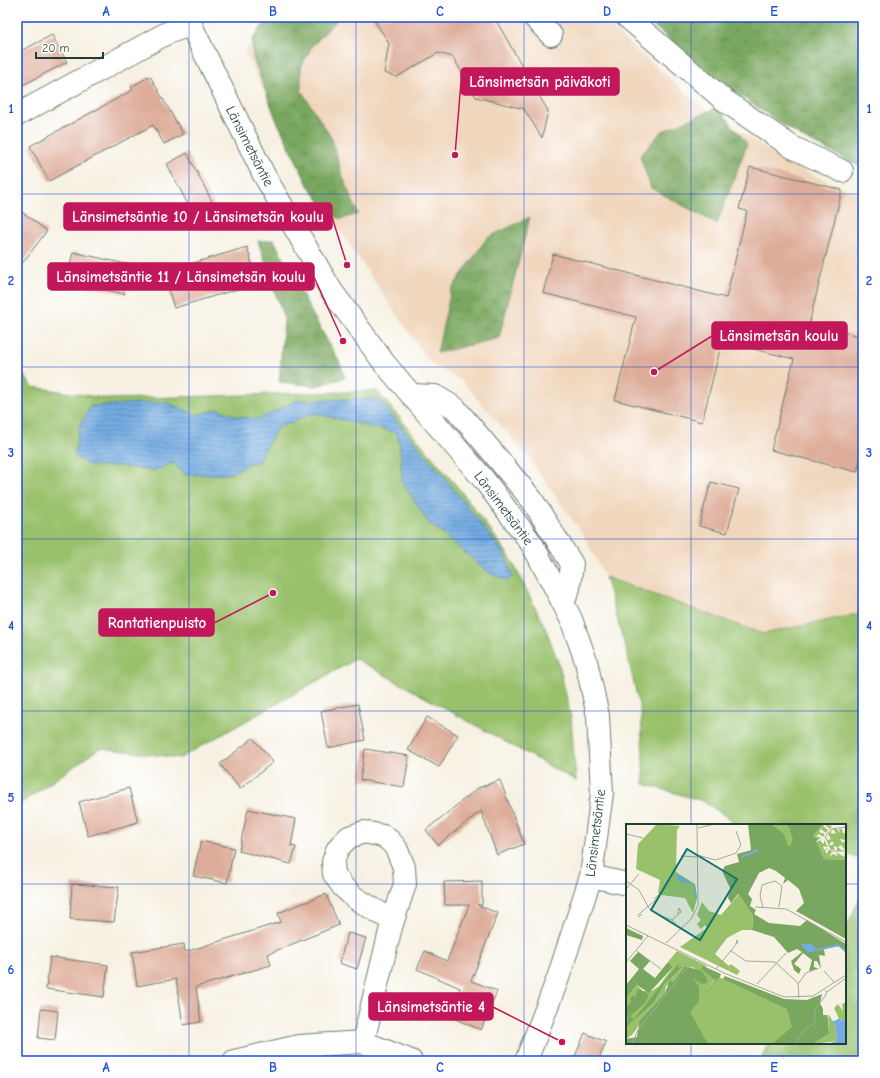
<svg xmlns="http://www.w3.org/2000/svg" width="880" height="1078" viewBox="0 0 880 1078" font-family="'Comic Neue',sans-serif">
<defs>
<pattern id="forest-crowns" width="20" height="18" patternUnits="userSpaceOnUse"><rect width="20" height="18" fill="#7aa760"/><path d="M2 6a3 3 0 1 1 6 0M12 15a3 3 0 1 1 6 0" fill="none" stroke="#638950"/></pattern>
<pattern id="water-rules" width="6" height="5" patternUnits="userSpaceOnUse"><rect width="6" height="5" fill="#73abe2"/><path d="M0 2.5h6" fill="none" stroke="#5e8cb8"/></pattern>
</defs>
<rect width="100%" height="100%" fill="#fff"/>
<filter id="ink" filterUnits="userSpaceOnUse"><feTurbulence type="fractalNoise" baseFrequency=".025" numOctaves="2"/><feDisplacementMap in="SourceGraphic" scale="8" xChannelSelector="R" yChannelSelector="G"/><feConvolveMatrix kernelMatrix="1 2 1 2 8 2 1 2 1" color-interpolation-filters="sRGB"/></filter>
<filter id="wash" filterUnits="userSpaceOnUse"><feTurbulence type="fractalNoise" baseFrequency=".012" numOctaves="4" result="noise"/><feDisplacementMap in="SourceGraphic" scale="16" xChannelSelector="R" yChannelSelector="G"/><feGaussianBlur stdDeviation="0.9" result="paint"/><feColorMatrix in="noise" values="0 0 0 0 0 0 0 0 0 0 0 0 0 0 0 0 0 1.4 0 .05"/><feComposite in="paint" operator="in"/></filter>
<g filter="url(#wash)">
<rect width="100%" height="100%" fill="#f6f1e2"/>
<path fill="#f0d6bc" d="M272,17h326l101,87 84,56 51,25 29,9v419l-100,21 -158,-57 -21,-41 -57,-80 -65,-75 -32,-18 -107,-157 -79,-154z"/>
<path fill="url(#forest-crowns)" stroke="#4c724a" d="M285,17h52l-2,5 -23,24 -11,21v23l31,49 10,36 16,39 -17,5 -12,-5 -21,-29 -32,-66 -23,-61 -1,-18 11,-15z
M643,17h220v159l-2,-9 -61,-31 -80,-54z
M718,107l29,37 -30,80 -66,-36 -11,-32 21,-24z
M530,217l-31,121 -62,15 14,-63 36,-52z
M274,240l40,77 26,46 5,15 -30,8 -36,-4 5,-63 -26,-78z"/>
<path fill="#99c16c" stroke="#5c7f50" d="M17,367l16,20 77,12 267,-8 87,104 46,62 36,72 14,39 11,50 5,63 -220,-122 -176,99 -80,-10 -83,58z
M605,577l158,57 100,-21v247l-18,-6v-29h-112v-4l-30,-20 -59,-17 -3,-70 -15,-65z
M863,890v171h-102l7,-18h77v-112z"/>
<path fill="url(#water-rules)" stroke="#49748b" d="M378,399l62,73 64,81 9,23 -5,5 -17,-7 -64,-53 -25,-40 -2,-34 -3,-14 -83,-20 -37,15 -20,34 -8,1 -19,11 -44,1 -13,-12 -20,8 -30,-5h-33l-16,-10 6,-32 11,-18 50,-3h27l29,12 21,-6 21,8 20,2 39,-19z"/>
<g id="blocks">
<path fill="#dead9a" d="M372,17h122l54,94 -6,27 -18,-29 -48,-12 -23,-40 -15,-4 -41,24 -13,-4 5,-30z
M52,35l15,27 -50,26v-35z
M150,76l33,58 -19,10 -11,-19 -104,56 -19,-35 103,-56 -2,-3z
M187,153l34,66 -20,11 -34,-66z
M750,167l92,23 -33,134 54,13v111l-6,24 -86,-22 23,-91 -72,-18 -20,81 -87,-22 21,-83 -93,-24 10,-39 173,44 21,-87 -8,-2z
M17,208l30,23 -30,39z
M247,247l11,36 -84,25 -11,-36z
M73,252l62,14 -18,9 8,19 -59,-12z
M711,482l28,7 -12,44 -28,-7z
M358,704l7,36 -37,8 -7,-37z
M427,717l31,18 -19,32 -31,-17z
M253,738l20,24 -33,27 -20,-25z
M365,749l44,7 -5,31 -44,-7z
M500,780l24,64 -27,11 -16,-44 -43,34 -12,-15 52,-42z
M129,788l9,34 -50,14 -9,-34z
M248,809l48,10 -5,27 5,1 -5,17 -52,-13z
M201,841l33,7 -7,35 -34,-7z
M482,881v24h-5l21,8 -27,68 26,10 -16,39 -33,-14 12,-28 -43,-19 8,-18 22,10 22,-56h-24l-1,-23z
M72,884l47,3 -5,35 -44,-3z
M326,894l13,31 -71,29 3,11 -75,22 5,35 -18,3 -7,-46 -39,7 -5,-34 52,-8 1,8 96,-30 -3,-9z
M348,933l18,5 -9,31 -18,-6z
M50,957l58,8 -4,32 -58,-8z
M41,1009l17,2 -3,29 -17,-2z
M585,1033l21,9 -8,19h-25z"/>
</g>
</g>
<g filter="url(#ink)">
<use href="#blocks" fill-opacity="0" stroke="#6a7c71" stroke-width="1"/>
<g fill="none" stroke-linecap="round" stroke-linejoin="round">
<g stroke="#6a7c71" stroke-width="24">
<path id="minor" d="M187,17l77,158 67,115 54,74 100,117 47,63 31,59 8,16 15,42 12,55 4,77 -11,83 -33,102 -32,83
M534,17l17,18
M627,17l97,83 68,47 50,24
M17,115l150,-82 23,-8
M412,395l23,1 20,12 34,40 43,52 40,64 -3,24 -6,15
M591,876l36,8
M363,1042l28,-115 14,-43 -1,-17 -8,-19 -6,-7 -7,-5 -19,-4 -15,5 -9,9 -3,4 -4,12 1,12 9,13 12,11 38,23
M234,1061l65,-15 64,-4 48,19"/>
</g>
<use href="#minor" stroke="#fff" stroke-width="22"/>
</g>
</g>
<path fill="none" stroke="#1d4ed8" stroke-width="1" stroke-opacity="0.55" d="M189,17v1044M356,17v1044M524,17v1044M691,17v808M17,194h846M17,367h846M17,539h846M17,711h846M17,884h610M845,884h18M691,1043v18"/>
<g text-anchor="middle" stroke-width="4" stroke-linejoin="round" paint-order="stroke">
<g font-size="14" fill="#1f3d34" stroke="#fff">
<text transform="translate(250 146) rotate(63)" y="5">Länsimetsäntie</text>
<text transform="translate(504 508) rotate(53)" y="5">Länsimetsäntie</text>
<text transform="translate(595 833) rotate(-83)" y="5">Länsimetsäntie</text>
</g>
</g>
<g transform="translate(626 824)">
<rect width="220" height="220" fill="#f6f1e2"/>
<path d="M197,0l9,2 -2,3 -5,-4 -2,1 5,4 -2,3 -5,-4 -2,3 6,2 -2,3 -4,-3 -3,2 5,2 -5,3 -3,-5zM207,5h4l3,4 -1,-4h3l1,4h3l-1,7 -5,-1 2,4 3,-2v9l-4,-5 -3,2 4,4h-5v-4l-4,-1 2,3 -3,1 -3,-4 5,-2 -2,-3 -3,4 -3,-10 2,5 3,-1 -3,-5 4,-4 -1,4 5,-1zM197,15l-3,2 4,3v-4l4,7 -5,-1 1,4 4,-2 -3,3 2,3 2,-5 3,3 -3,5 4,-3 5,2 -2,-4 8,5 1,-5 1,8 -22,-1 -8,-17zM51,127l30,15 -6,3 14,10 -11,15 3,8 -9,13 1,-29 -6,-5 2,-13 -10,-2 -13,17 -6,3 -1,7 -25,27v4l-8,11 -6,4v-41l11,-13 6,6h9l7,-5 14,-19 -5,-5zM220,178v17l-6,2 -6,-13 4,-4 5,7 -1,-7z" fill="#99c16c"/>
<path d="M122,0h75l-10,12 5,4 -2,1 8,18 22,1v79l-50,-28 8,-8 -5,-14 -11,-9 -5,4 2,-6 -9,-7 -7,-3 -10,5 -11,21 4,5 -2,7 6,4 -2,4 15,9 31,3 7,-6 39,24v9l-7,-7 -15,3 1,7 -6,-1 2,14 -4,-8h-3v6l5,2 -10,2 3,-11 -9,-7 -9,11 7,5 -2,5 -5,-4 -3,-9 11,-9 -5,-3 -9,4 -14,-16 -22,-7 1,-14 -15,-22 -7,9 -3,-5 2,-10 -8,-17 3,-5 14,-4 -2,-8 14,-4zM0,104l17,8 -1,4 -16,-5zM12,128l12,9 -7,8 12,9 13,-16 5,5 -24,26 -12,-8 -11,13v-13l13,-16 -9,-8zM53,139l-1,5 5,-2 -18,17 -12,20 -27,24 2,-7 -2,-13 5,-5 -1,-4 3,-3 2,2 3,-8 11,5 -4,9 -15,13 4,3zM59,142l17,5 5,8v4l-5,1 -9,-5 6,7v19l47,39h-120v-5l11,-2 3,-17 25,-27 5,-13 3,2zM77,142l18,8 -2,5 3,1 3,-4 59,23 23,1 15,-6 -2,9 3,6v6h4l1,4 1,15 -16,10h-46l-60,-42 -3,-8 11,-14 -14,-11z" fill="#7aa760"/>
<path d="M145,0h14l4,3 4,13 -3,6h-2l-4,-12zM202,190l7,10 2,17 -24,3 16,-10z" fill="#99c16c"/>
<path d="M31,0l23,2 -3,4 -1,42 19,12 2,14 -4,15 -8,-15 -24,-3 -3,-2 2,-13 -24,-11 2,-25zM113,70l14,22 -1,14h-10l-15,8 -12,16 14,12 2,-2 9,7 -3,4 -57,-28 27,-19 -2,-3 -4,4 -4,-5 4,-4 -4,-5 5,-13 7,9 12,4zM93,153l68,32 5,18 -20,17h-64l-18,-32z" fill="#99c16c"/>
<path d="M53,51l16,10 2,14 -3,-6 1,-6 -4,-4 -9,-1 -6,-4zM175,120h11l5,6 -9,3zM214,194v3l6,-2v25h-19l10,-3 -2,-17 -3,-2z" fill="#73abe2"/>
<path fill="none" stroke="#73abe2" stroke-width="2" d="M116,33l16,-7M191,126l21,-5 8,6"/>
<path fill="none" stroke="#a0a99c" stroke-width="1" d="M220,3l-15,2 -6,8 7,14h14M72,4l17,-4M0,10l17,4M71,31l19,5 20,-7 5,-8 -5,-14M55,32l16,1M0,57l13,9 10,18 8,6 15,6 7,8M0,65l13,-15M129,83l31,2 60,33M137,83l-3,-11 2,-11 13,-4 7,5 -3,21M16,90l-3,3 -1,-2 20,-17v-3l-4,4M46,96l8,-7 1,-1 -2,-4 -1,6M0,101l98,48 60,24 29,-1 33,-21M40,119l25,-24 7,-13 -1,-82M11,127l24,18M105,127l15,10 29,1 23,21 1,15M0,138l22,-26M90,145l22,-27 -1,-2 -1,4M198,147l10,11M131,160l29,-31M172,160l8,-11 8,-3M201,168l19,-14M6,220l6,-14 57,-72M169,220l10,-15 10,-6v-14l11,-14v-5"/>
<path fill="#0f766e" fill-opacity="0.15" stroke="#0f766e" stroke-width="2" d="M61,25l50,30 -37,61 -49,-30z"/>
<rect width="220" height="220" fill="none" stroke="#1f3d34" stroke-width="2"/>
</g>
<path fill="none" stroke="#c2185b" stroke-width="1.5" d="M455 155L461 82M347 265L332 217M343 341L314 277M654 372L712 336M273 593L214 623M562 1042L493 1007"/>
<g fill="#c2185b" stroke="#fff" stroke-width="1.5">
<circle cx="455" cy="155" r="4"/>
<circle cx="347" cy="265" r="4"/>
<circle cx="343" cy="341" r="4"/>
<circle cx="654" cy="372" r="4"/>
<circle cx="273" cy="593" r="4"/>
<circle cx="562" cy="1042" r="4"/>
</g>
<g fill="#c2185b" stroke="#c2185b" stroke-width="1.5">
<rect x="461" y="68" width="158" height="27" rx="4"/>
<rect x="64" y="203" width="268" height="27" rx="4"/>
<rect x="48" y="263" width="266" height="27" rx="4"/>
<rect x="712" y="322" width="135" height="27" rx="4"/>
<rect x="99" y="609" width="115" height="27" rx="4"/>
<rect x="369" y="993" width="124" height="27" rx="4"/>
</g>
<g font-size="15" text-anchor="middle" font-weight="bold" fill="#fff">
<text x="540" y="87">Länsimetsän päiväkoti</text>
<text x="198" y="222">Länsimetsäntie 10 / Länsimetsän koulu</text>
<text x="181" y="282">Länsimetsäntie 11 / Länsimetsän koulu</text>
<text x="779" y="341">Länsimetsän koulu</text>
<text x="157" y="628">Rantatienpuisto</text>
<text x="431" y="1012">Länsimetsäntie 4</text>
</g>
<rect width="880" height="1078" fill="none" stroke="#fff" stroke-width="44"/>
<path d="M36 52v6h67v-6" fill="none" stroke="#1f3d34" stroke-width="2"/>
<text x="42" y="52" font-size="12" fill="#1f3d34" stroke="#ffffff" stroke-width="3" paint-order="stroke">20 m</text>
<rect x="22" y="22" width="836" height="1034" fill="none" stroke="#1d4ed8" stroke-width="1.5"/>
<g font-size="13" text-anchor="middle" font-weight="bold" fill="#1d4ed8">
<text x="106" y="16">A</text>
<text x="273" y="16">B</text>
<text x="440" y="16">C</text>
<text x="607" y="16">D</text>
<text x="774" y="16">E</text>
<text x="11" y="113">1</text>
<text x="869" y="113">1</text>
<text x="11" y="285">2</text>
<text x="869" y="285">2</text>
<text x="11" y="457">3</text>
<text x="869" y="457">3</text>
<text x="11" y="630">4</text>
<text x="869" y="630">4</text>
<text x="11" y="802">5</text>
<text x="869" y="802">5</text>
<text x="11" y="974">6</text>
<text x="869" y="974">6</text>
<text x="106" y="1072">A</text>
<text x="273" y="1072">B</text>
<text x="440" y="1072">C</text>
<text x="607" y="1072">D</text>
<text x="774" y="1072">E</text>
</g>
</svg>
